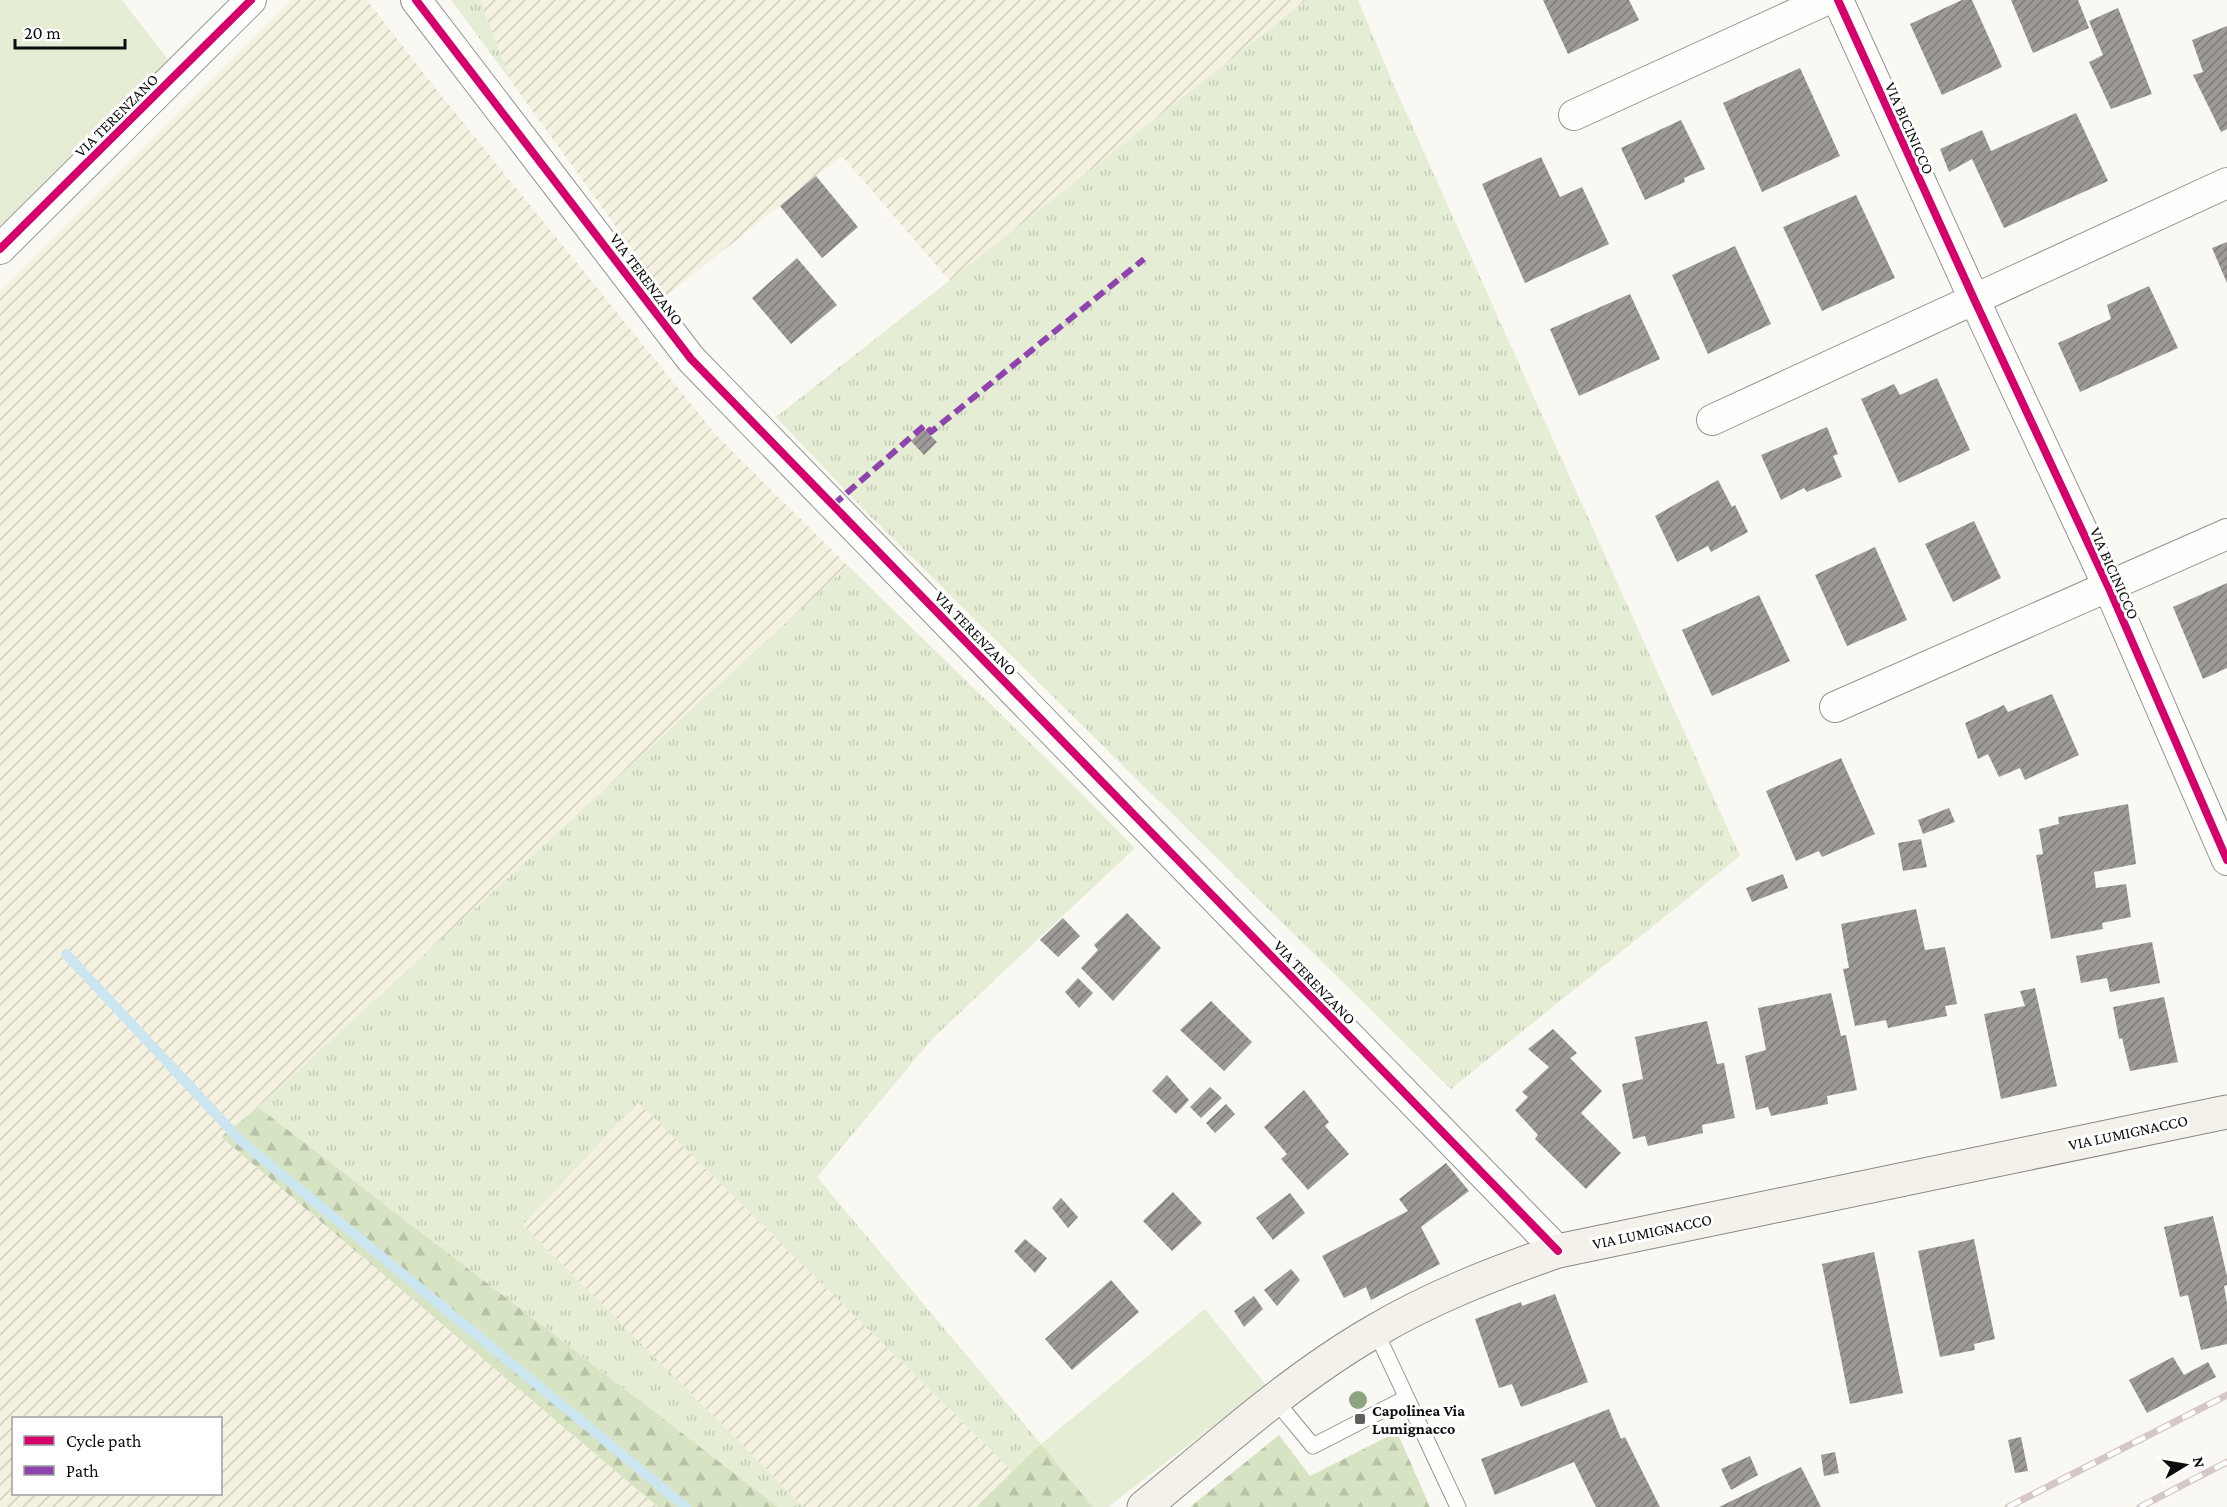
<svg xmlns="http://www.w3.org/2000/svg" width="2227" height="1507" viewBox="0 0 2227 1507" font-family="'Crimson Pro',serif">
<defs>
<pattern id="farmland-furrows" width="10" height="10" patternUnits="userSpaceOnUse" patternTransform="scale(1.5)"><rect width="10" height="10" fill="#f5f1e0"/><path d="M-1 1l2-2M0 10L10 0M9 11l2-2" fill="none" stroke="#d1cdbf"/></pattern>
<pattern id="grass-tufts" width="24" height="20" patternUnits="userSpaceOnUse" patternTransform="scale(1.5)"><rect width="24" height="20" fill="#e5edd4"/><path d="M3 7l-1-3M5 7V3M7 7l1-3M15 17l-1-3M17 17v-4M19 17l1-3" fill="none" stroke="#c3cab5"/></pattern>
<pattern id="forest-firs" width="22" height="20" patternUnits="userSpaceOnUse" patternTransform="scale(1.5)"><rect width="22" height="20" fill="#d7e4c3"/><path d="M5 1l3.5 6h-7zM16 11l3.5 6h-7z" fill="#b7c2a6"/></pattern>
<pattern id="building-hatch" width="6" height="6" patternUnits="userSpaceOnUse" patternTransform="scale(1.5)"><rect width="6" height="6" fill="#9d9a97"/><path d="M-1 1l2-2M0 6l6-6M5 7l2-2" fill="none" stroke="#7e7c7a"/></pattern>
</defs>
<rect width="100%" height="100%" fill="#faf8f2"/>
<path fill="url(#farmland-furrows)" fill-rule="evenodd" d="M291,0h76l65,84 284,351 132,131 -590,541 -37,30 437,370h-658v-1217zM14,1418h206v76h-206z
M480,0h826l-356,281 -108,-125 -176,140 -155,-215z
M638,1102l375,370 -37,35h-172l-281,-282z"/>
<path fill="url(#grass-tufts)" d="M451,0h29l31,81z
M1306,0h52l33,79 349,777 -289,233 -584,-576 -91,-96z
M848,566l209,203 78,79 -203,191 -115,138 224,267 -28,28 -375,-370 -115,123 281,282h-26l-520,-400z"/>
<path fill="url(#forest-firs)" d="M258,1107l520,400h-120l-437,-370z
M1397,1432l33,75h-240l89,-72 31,41z
M1041,1444l52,63h-117z"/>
<path fill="#e5edd4" d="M0,0h122l51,66 -173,161z
M1205,1309l61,76 -158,122h-15l-52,-63z"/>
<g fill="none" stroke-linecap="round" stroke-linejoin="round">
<path stroke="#cce6f1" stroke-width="10" d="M66,954l175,187 445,366"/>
</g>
<path fill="url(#building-hatch)" d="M1543,0h86l10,20 -71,34z
M1962,0h10l30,67 -60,28 -32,-71z
M2011,0h67l11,28 -56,25z
M2118,8l34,86 -41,15 -22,-47 14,-7 -14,-34z
M2227,26v103l-6,3 -28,-57 10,-3 -11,-32z
M1800,68l40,88 -78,36 -39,-89z
M2076,113l32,68 -104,47 -32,-69 -23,13 -9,-23 42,-19 9,21z
M1681,120l24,49 -21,9 1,4 -40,18 -24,-52z
M1541,157l19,40 22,-10 27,57 -84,39 -43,-99z
M816,176l42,51 -36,31 -42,-52z
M1856,195l39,83 -73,33 -39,-84z
M2227,242v41l-15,-35z
M1735,246l36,78 -63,30 -36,-79z
M797,258l40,47 -46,39 -39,-46z
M2149,286l29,62 -98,44 -22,-49 53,-24 -4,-14z
M1630,294l30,65 -81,37 -29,-67z
M1937,378l33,72 -71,33 -38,-84 33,-15 6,11z
M1827,427l11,27 -5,2 9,21 -35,15 -3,-4 -23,12 -20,-45z
M924,429l13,13 -13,13 -13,-14z
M1718,480l14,27 3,-2 13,27 -37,20 -3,-6 -31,16 -22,-46z
M1974,521l27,57 -48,24 -28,-58z
M1875,547l32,73 -60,26 -32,-71z
M2227,583v85l-24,11 -30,-72z
M1759,595l31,66 -78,35 -30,-66z
M2052,694l27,61 -54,25 -5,-12 -21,9 -11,-23 -10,5 -13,-36 39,-18 4,7z
M1841,758l34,76 -53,23 -3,-6 -23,10 -30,-70z
M2128,804l8,60 -42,8 2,16 30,-4 5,33 -29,6 1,6 -52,10 -15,-84 7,-1 -4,-25 20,-5 -1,-7z
M1949,808l6,14 -32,12 -5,-14z
M1921,839l6,28 -24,4 -5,-28z
M1783,874l5,14 -36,14 -6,-14z
M1916,909l9,41 20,-3 12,57 -12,2 2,10 -59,12 -2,-8 -31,6 -12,-57 6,-1 -8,-44z
M1127,913l34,35 -48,53 -32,-33 17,-18 -4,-5z
M1063,918l17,18 -22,21 -18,-17z
M2152,942l8,41 -50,9 -3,-14 -26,5 -5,-27z
M1078,978l15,15 -14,15 -14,-16z
M2035,988l22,98 -56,13 -17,-85 41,-8 -5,-15z
M1831,993l10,43 5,-1 11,55 -30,6 1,8 -57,12 -3,-9 -12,3 -11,-54 21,-6 -8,-42z
M2164,997l14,65 -48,9 -8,-33 -3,1 -6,-32z
M1211,1001l41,41 -28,29 -44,-41z
M1707,1021l10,43 7,-1 11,55 -33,7 1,8 -55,13 -3,-10 -12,3 -11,-55 21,-5 -8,-42z
M1553,1029l24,24 -7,5 32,33 -21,22 40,40 -35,36 -51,-50 3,-4 -23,-25 13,-13 -6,-5 27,-25 -21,-18z
M1167,1075l22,25 -13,14 -24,-23z
M1210,1087l12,11 -21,20 -11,-11z
M1304,1090l25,32 -4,4 24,28 -41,36 -27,-31 6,-5 -23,-27z
M1226,1104l9,10 -20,19 -9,-10z
M1446,1163l23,28 -48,36 19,37 -69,36 -5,-13 -22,11 -22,-42 86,-45 -9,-12z
M1173,1192l29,31 -30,28 -29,-30z
M1290,1193l15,20 -32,27 -17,-22z
M1061,1198l17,19 -10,11 -16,-20z
M2213,1216l14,60v9l-3,1 3,17v41l-26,6 -13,-55 -8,2 -16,-70z
M1025,1239l22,19 -12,15 -21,-22z
M1974,1239l21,100 -21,5 1,6 -35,7 -22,-106z
M1874,1252l29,141 -53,11 -28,-140z
M1291,1269l9,11 -23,26 -13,-16z
M1111,1280l28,32 -67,58 -27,-31z
M1555,1294l33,88 -67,25 -9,-23 -13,4 -24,-69 46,-17 1,4z
M1254,1296l9,13 -19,18 -10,-16z
M2173,1357l11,18 24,-13 8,15 -69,36 -18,-33z
M1609,1409l12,30 4,-2 35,70h-64l-22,-45 -79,33 -14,-36z
M2021,1437l7,34 -13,2 -7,-33z
M1835,1452l4,21 -15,3 -3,-21z
M1750,1456l8,19 -27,15 -10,-21z
M1801,1467l20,40h-102z"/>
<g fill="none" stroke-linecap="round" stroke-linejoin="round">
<g stroke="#949390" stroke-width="17">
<path id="lane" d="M1375,1330l83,177
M1275,1400l38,46 93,-48"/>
</g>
<g stroke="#949390" stroke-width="32">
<path id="street" d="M416,0l275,359 867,892
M1838,0l136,299 134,287 119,274
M1574,115l252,-115
M0,249l251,-249
M1712,420l515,-237
M1835,707l392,-173"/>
</g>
<g stroke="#8a8987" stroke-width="35">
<path id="secondary" d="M1144,1507c73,-60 149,-129 231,-176 57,-34 120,-58 183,-80l669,-139"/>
</g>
<use href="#lane" stroke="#fefefd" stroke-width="15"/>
<use href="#street" stroke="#fefefd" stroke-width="30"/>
<use href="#secondary" stroke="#f4f1ea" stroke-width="33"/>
<g stroke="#d5c6c8" stroke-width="7">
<path id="rail" d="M2008,1507l219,-112
M2140,1507l87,-45"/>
</g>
<use href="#rail" stroke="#fff" stroke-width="4.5" stroke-dasharray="14" stroke-linecap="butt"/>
<path stroke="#8e44ad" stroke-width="6" stroke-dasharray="12 6" stroke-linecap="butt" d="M833,505l92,-80 6,7 213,-173"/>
<g stroke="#fff" stroke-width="11">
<path id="cycleway" d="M416,0l275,359 867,892
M1838,0l136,299 134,287 119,274
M0,249l251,-249"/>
</g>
<use href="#cycleway" stroke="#d6006c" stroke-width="8"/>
</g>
<circle fill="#8ea381" cx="1358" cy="1400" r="9"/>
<rect fill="#605f5d" stroke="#fff" stroke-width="2" x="1354" y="1413" width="12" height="12" rx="3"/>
<g text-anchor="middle" stroke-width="6" stroke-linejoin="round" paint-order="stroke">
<g font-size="16" fill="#0d0d0d" stroke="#fff">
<text transform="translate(116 115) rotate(-45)" y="6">VIA TERENZANO</text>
<text transform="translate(1910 128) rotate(66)" y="6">VIA BICINICCO</text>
<text transform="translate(647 279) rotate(53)" y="6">VIA TERENZANO</text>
<text transform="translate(2115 573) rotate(66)" y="6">VIA BICINICCO</text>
<text transform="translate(976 633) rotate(46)" y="6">VIA TERENZANO</text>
<text transform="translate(1315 982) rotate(46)" y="6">VIA TERENZANO</text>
<text transform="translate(2128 1132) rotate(-12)" y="6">VIA LUMIGNACCO</text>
<text transform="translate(1652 1231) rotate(-12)" y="6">VIA LUMIGNACCO</text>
</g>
<g font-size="16" font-weight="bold" fill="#0d0d0d" stroke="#fff" text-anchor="start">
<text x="1372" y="1416">Capolinea Via<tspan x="1372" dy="18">Lumignacco</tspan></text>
</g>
</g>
<rect x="12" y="1417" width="210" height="78" fill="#ffffff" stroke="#9e9e9e" stroke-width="1.5"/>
<rect x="24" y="1436" width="30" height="9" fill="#d6006c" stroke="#9e9e9e" stroke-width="1.5"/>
<text x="66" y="1447" font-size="18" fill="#0d0d0d">Cycle path</text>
<rect x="24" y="1466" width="30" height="9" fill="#8e44ad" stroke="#9e9e9e" stroke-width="1.5"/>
<text x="66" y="1477" font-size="18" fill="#0d0d0d">Path</text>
<g transform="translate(2185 1465) rotate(79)" stroke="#ffffff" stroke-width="4.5" paint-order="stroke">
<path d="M0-4.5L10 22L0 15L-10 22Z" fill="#0d0d0d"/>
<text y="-9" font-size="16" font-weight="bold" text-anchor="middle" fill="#0d0d0d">N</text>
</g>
<path d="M15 39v9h110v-9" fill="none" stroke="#0d0d0d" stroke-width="3"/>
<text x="24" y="39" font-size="18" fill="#0d0d0d" stroke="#ffffff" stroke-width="4.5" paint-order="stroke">20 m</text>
</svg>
